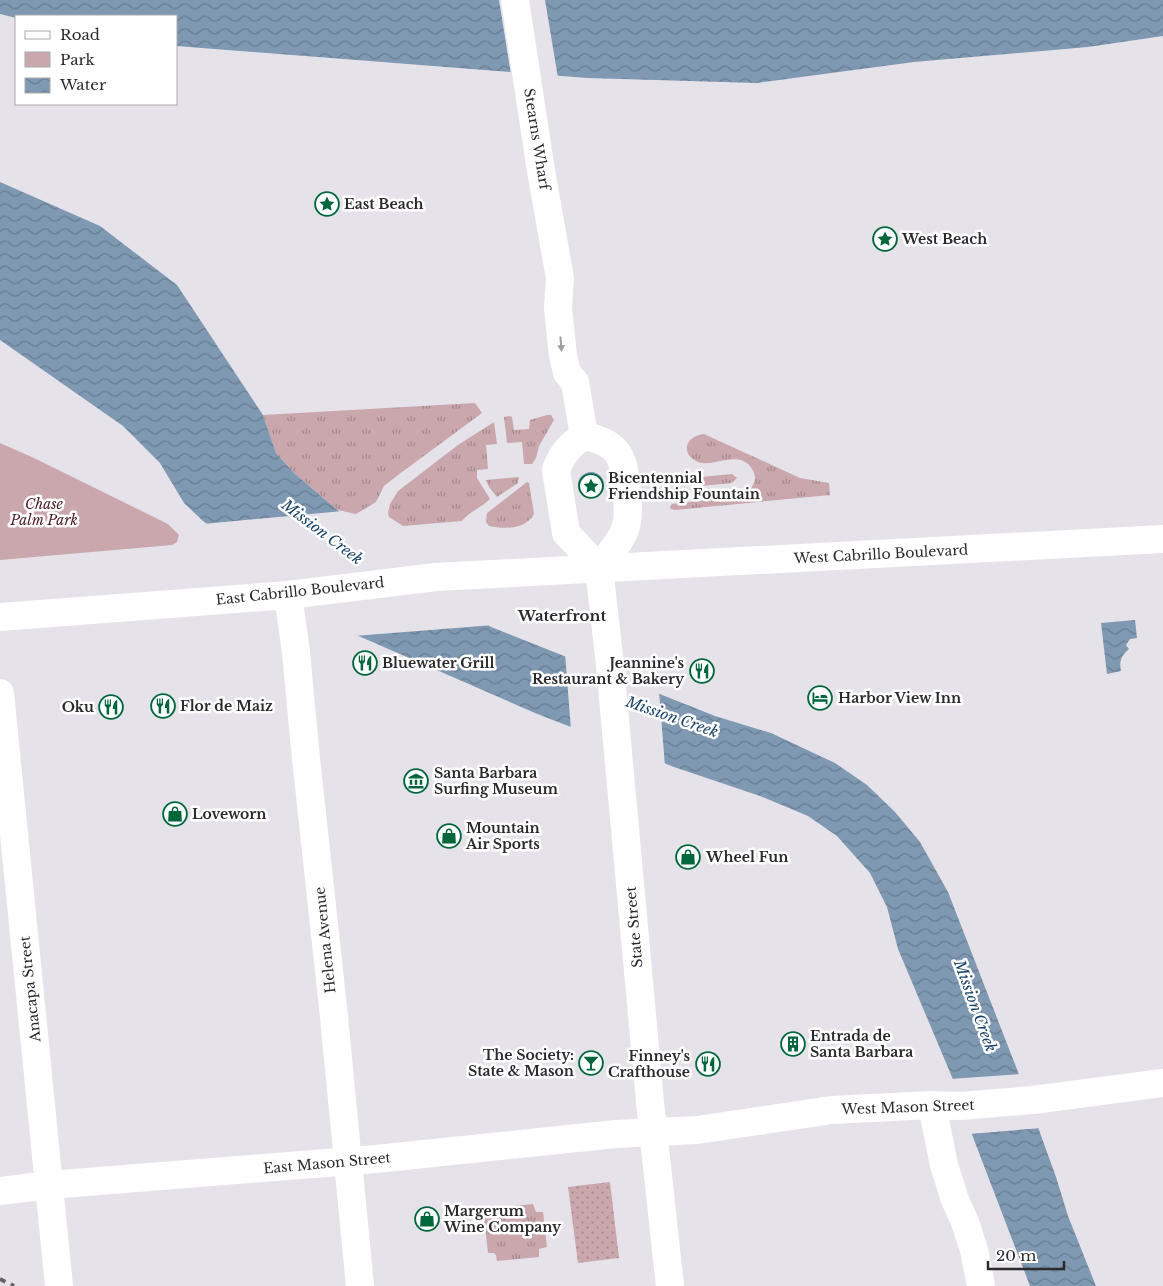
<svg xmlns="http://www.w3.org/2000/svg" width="1163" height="1286" viewBox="0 0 1163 1286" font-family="'Libre Baskerville',serif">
<defs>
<pattern id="grass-tufts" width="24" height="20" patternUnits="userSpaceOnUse" patternTransform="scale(1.25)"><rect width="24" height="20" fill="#c9a7ac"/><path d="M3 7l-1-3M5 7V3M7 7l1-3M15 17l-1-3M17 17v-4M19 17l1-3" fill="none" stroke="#a3888c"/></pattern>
<pattern id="garden-dots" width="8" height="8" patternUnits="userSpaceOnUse" patternTransform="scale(1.25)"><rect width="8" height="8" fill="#c9a7ac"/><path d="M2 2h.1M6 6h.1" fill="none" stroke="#a3888c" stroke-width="1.8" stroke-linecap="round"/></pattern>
<pattern id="water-waves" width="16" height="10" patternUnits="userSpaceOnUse" patternTransform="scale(1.25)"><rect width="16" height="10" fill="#7f99b2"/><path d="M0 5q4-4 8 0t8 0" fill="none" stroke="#687d91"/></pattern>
</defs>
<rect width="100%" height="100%" fill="#e6e2ea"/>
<path fill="url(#grass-tufts)" d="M475,403l7,10 -84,62 -14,11 -8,16 -20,12 -19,-4 -43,-37 -18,-20 -13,-38z
M547,415h4l3,5 -15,26 -3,12 -4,6h-8l-2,-22 -15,1 -3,-26 5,-1 3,1 2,13 15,-1 1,-9z
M494,422l3,22 -11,1 2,24 -11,1v8l13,21c-9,9 -20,12 -28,22l-59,5 -14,-9 -1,-4 2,-9 8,-13 60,-46z
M704,434l96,44 29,5 1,12 -155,15 -4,-1 -1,-2 2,-3 68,-8c7,-3 11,-6 14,-13 2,-5 1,-9 -2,-14 -12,-21 -40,-1 -54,-7 -18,-8 -13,-26 6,-28z
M732,474l5,4 -5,5 -31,3 -2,-3 -1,-4 3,-2z
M519,477l-1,6 -21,14 -8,-10 -3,-7z
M527,482l2,1 5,31c-9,16 -29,15 -45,12l-3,-4 1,-9z
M533,1204l3,8h7l4,35 -8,2v8l-42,4 -1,-6 -2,-2h-6l-4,-35 7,-2v-8z"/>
<path fill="#c9a7ac" d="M0,443l34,15 134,66 11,11 -2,7 -5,3 -172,15z"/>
<path fill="url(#garden-dots)" d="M610,1182l9,76 -41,5 -10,-76z"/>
<path fill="url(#water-waves)" d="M0,0h1163v36l-75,11 -174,15 -157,21 -170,-5 -411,-32v-30h-160v2l-16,-4z
M0,182l100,44 77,59 86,130 13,38 18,20 42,36 155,118 224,89 56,17 64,30 32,22 28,27 25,30 28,50 70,180 38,105 12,39 28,70h-66l-59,-154 -19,-55 -54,-128 -11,-42 -17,-34 -33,-37 -29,-20 -48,-20 -86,-29 -139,-54 -181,-79 -151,-113 -19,-18 -24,-40 -37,-37 -123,-86z
M578 485a13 13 0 1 1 26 0a13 13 0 1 1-26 0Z
M1135,620l2,18 -7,1 -4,6 3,4c-8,7 -10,12 -8,22l-14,3 -6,-51z"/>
<path fill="#e6e2ea" d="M499,0h46l13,78 -47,-3z
M343,511l150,114h1l-140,11 -151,-112z
M565,653l94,38 6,75 -94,-36z
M1021,1074l20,54 -71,6 -20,-55z"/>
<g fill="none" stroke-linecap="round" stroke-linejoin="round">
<path stroke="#fff" stroke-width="28" d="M515,0l26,171 19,107 -2,30 5,47 4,18 8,9 9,54
M584,436c38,7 40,24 43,58 1,12 2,24 -2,35 -3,11 -19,29 -26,39l-33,-35 -10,-63c5,-15 14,-26 28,-34z
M288,595l8,57 9,97 29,268 26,269
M0,693l59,593
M932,1105l12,60 11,35 10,22 9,28 7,36
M0,1191l49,-6 327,-26 240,-25 81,-4 135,-20 100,-5 28,1 73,-6 130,-17"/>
<path stroke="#fff" stroke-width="28" d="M599,568l11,97 40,437 20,184
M0,617l288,-22 148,-18 727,-38"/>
<path stroke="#666368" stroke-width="4" stroke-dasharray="6 6" stroke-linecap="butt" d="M0,1279l14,7"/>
</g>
<defs><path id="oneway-solid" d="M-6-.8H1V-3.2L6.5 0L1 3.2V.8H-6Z" transform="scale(1.25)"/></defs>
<use fill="#a09fa0" href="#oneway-solid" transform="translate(561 344) rotate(85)"/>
<defs>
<g id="sight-ring" transform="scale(1.25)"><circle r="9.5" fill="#fff" stroke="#00673c" stroke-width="1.5"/><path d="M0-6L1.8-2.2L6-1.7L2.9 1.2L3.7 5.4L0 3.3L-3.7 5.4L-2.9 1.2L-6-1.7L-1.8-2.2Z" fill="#00673c"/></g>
<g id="restaurant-ring" transform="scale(1.25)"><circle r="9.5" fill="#fff" stroke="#00673c" stroke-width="1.5"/><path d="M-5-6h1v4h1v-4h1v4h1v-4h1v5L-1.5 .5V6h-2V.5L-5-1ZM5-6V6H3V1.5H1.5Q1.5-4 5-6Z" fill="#00673c"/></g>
<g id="hotel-ring" transform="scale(1.25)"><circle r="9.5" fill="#fff" stroke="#00673c" stroke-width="1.5"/><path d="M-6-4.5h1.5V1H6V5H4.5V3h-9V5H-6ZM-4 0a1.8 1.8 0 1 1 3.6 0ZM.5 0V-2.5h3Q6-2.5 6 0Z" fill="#00673c"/></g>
<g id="museum-ring" transform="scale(1.25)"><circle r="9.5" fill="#fff" stroke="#00673c" stroke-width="1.5"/><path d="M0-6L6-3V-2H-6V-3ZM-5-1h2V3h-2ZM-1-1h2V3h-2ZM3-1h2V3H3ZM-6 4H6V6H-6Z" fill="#00673c"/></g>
<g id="shop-ring" transform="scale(1.25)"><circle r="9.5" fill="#fff" stroke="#00673c" stroke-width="1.5"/><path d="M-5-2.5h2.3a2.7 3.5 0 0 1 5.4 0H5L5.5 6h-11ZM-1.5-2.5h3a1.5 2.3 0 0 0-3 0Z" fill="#00673c"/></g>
<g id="building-ring" transform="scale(1.25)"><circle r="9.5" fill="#fff" stroke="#00673c" stroke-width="1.5"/><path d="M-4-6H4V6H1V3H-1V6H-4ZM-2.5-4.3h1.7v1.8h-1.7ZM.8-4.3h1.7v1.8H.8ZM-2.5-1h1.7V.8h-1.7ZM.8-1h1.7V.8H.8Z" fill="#00673c"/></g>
<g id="bar-ring" transform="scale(1.25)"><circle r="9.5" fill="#fff" stroke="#00673c" stroke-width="1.5"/><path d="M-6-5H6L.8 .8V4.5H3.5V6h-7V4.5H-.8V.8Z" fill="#00673c"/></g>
</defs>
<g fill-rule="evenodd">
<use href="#sight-ring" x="327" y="204"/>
<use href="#sight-ring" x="885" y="239"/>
<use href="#sight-ring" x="591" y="486"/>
<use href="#restaurant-ring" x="365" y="663"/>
<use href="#restaurant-ring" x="702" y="671"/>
<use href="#hotel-ring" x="820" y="698"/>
<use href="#restaurant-ring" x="163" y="706"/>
<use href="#restaurant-ring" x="111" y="707"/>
<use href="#museum-ring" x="416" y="781"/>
<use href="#shop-ring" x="175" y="814"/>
<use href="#shop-ring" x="449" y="836"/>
<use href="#shop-ring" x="688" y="857"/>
<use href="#building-ring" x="793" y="1044"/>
<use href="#bar-ring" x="591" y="1063"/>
<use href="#restaurant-ring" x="708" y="1064"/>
<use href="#shop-ring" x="427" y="1219"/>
</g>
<g text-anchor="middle" stroke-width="5" stroke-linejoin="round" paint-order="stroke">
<g font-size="14" fill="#2c2a2d" stroke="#fff">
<text transform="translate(537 139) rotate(81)" y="5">Stearns Wharf</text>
<text transform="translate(881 554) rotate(-3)" y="5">West Cabrillo Boulevard</text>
<text transform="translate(300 591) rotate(-6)" y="5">East Cabrillo Boulevard</text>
<text transform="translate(634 927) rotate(-95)" y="5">State Street</text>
<text transform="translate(325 940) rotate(-96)" y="5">Helena Avenue</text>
<text transform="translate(30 989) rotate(-96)" y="5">Anacapa Street</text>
<text transform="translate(908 1107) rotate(-2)" y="5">West Mason Street</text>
<text transform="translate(327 1163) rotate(-5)" y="5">East Mason Street</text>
</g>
<g font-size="14" font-weight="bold" fill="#2c2a2d" stroke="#fff" text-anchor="start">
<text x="344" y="209">East Beach</text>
<text x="902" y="244">West Beach</text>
<text x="608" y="483">Bicentennial<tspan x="608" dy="16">Friendship Fountain</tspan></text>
<text x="382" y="668">Bluewater Grill</text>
<text x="684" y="668" text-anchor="end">Jeannine's<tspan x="684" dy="16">Restaurant &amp; Bakery</tspan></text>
<text x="838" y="703">Harbor View Inn</text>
<text x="180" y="711">Flor de Maiz</text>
<text x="94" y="712" text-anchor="end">Oku</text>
<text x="434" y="778">Santa Barbara<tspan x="434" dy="16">Surfing Museum</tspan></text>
<text x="192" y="819">Loveworn</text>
<text x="466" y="833">Mountain<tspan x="466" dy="16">Air Sports</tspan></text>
<text x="706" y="862">Wheel Fun</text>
<text x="810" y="1041">Entrada de<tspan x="810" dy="16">Santa Barbara</tspan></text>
<text x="574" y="1060" text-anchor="end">The Society:<tspan x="574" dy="16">State &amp; Mason</tspan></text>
<text x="690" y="1061" text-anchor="end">Finney's<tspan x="690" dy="16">Crafthouse</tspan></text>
<text x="444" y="1216">Margerum<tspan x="444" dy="16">Wine Company</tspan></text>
</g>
<g font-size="14" font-style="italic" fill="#4e1b28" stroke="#fff">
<text x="44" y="509">Chase<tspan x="44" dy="16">Palm Park</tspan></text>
</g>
<g font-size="15" font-style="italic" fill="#1b4569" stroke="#fff">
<text transform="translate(322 532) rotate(37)" y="5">Mission Creek</text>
<text transform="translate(672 717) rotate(19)" y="5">Mission Creek</text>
<text transform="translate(975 1006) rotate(70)" y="5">Mission Creek</text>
</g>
<g font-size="15" font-weight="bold" fill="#2c2a2d" stroke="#fff">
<text x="562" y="621">Waterfront</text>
</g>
</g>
<rect x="15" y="15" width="162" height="90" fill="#ffffff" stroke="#abaaab"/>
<rect x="25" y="31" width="25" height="8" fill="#ffffff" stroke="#abaaab"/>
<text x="60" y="40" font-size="15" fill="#2c2a2d">Road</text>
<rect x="25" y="52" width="25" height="15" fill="#c9a7ac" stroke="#abaaab"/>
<text x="60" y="65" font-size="15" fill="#2c2a2d">Park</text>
<rect x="25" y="78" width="25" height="15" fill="url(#water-waves)" stroke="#abaaab"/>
<text x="60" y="90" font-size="15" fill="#2c2a2d">Water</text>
<path d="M988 1261v8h76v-8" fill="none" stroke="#2c2a2d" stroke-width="2.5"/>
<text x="996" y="1261" font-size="15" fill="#2c2a2d" stroke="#ffffff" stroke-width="4" paint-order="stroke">20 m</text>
</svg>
